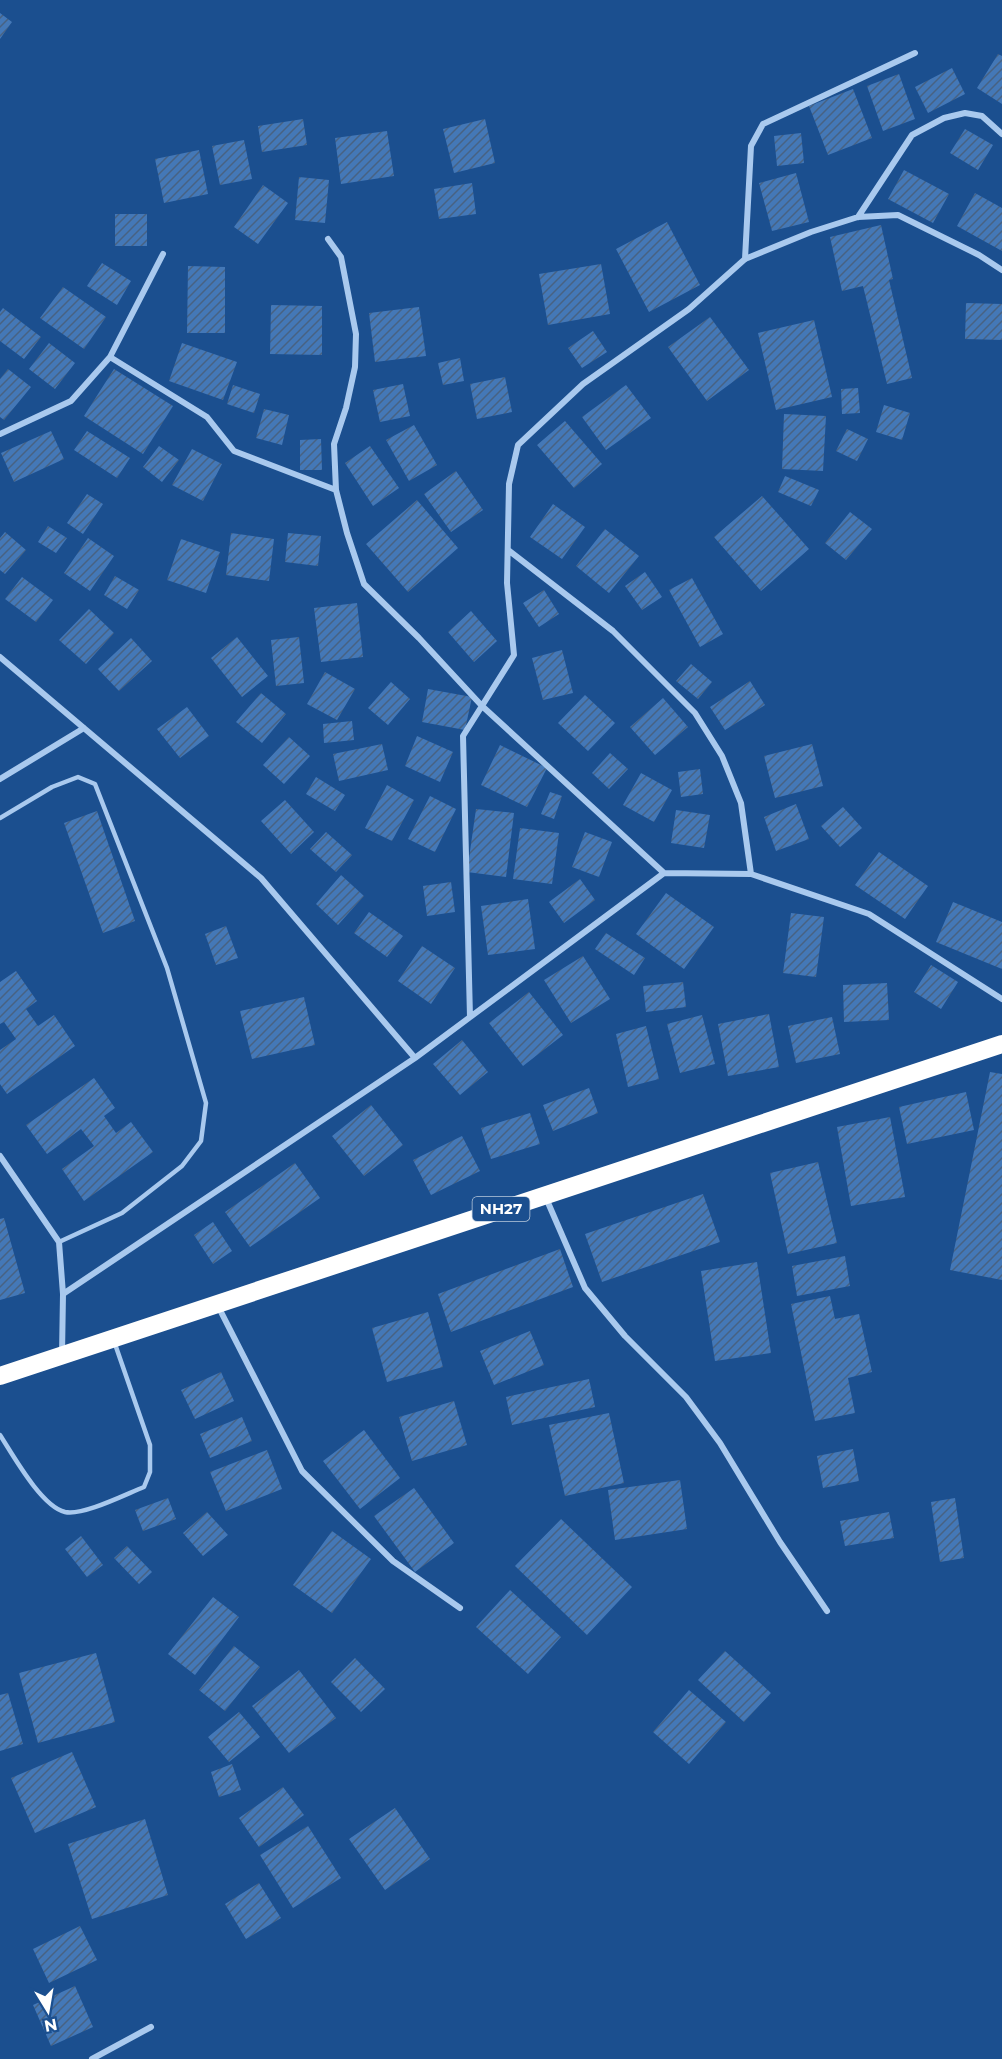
<svg xmlns="http://www.w3.org/2000/svg" width="1002" height="2059" viewBox="0 0 1002 2059" font-family="Montserrat,sans-serif">
<defs>
<pattern id="building-hatch" width="6" height="6" patternUnits="userSpaceOnUse" patternTransform="scale(1.5)"><rect width="6" height="6" fill="#4478b7"/><path d="M-1 1l2-2M0 6l6-6M5 7l2-2" fill="none" stroke="#486282"/></pattern>
</defs>
<rect width="100%" height="100%" fill="#1b4f8f"/>
<path fill="url(#building-hatch)" d="M0,13l12,9 -12,17z
M998,54l4,2v48l-25,-16z
M952,68l13,26 -37,19 -13,-26z
M899,74l16,45 -32,12 -16,-45z
M853,89l19,49 -44,17 -19,-49z
M303,119l4,26 -45,7 -4,-26z
M485,119l10,44 -41,10 -11,-44z
M965,129l28,16 -15,25 -28,-17z
M387,131l7,45 -53,8 -6,-46z
M801,133l3,30 -27,3 -3,-30z
M244,140l8,39 -32,6 -8,-39z
M199,150l9,44 -44,9 -9,-44z
M904,170l45,24 -16,29 -45,-24z
M796,173l13,49 -37,9 -13,-48z
M299,177l30,3 -4,43 -30,-3z
M472,183l4,31 -37,5 -5,-30z
M263,185l25,18 -30,41 -24,-17z
M975,193l27,15v43l-45,-25z
M115,214h32v32h-32z
M667,222l33,63 -51,27 -33,-63z
M881,225l12,54 -4,1 23,98 -25,6 -24,-98 -21,5 -12,-54z
M102,263l29,18 -14,24 -30,-19z
M601,264l9,50 -62,11 -9,-51z
M188,266l37,1v66h-38z
M63,287l43,30 -22,32 -44,-31z
M966,303l36,1v36l-37,-1z
M271,305l51,1v49l-52,-1z
M419,307l7,49 -51,6 -6,-49z
M3,308l38,29 -17,22 -24,-18v-29z
M710,317l39,53 -42,31 -39,-54z
M814,320l18,77 -56,13 -18,-77z
M593,331l14,21 -25,16 -14,-20z
M49,343l26,20 -20,26 -26,-20z
M182,343l55,19 -14,38 -54,-19z
M460,358l4,23 -21,4 -5,-22z
M8,369l23,18 -27,33 -4,-3v-38z
M114,369l59,37 -30,48 -59,-38z
M505,377l7,35 -35,7 -7,-35z
M403,384l7,32 -30,6 -7,-32z
M233,385l27,9 -6,19 -27,-9z
M626,385l25,33 -45,32 -24,-33z
M858,388l2,25 -18,1 -1,-25z
M884,405l26,8 -8,27 -26,-8z
M264,409l25,6 -7,30 -26,-7z
M784,414l42,2 -3,55 -41,-2z
M565,421l37,43 -28,24 -37,-43z
M414,425l23,40 -28,16 -23,-41z
M847,429l21,10 -11,22 -21,-10z
M51,431l13,28 -50,23 -13,-29z
M87,431l43,27 -13,20 -43,-28z
M321,439l1,31h-22v-30z
M159,446l20,14 -17,22 -19,-15z
M370,446l29,42 -26,18 -28,-43z
M192,449l30,15 -19,37 -31,-16z
M456,471l27,39 -32,22 -27,-38z
M785,476l34,14 -8,16 -33,-14z
M87,494l16,10 -20,30 -16,-11z
M762,496l47,53 -48,42 -47,-54z
M417,500l41,48 -50,44 -42,-48z
M553,504l32,23 -23,32 -32,-22z
M850,512l22,17 -26,31 -21,-17z
M48,526l19,12 -11,15 -18,-11z
M605,529l34,27 -30,37 -33,-27z
M5,532l21,18 -21,24 -5,-4v-32z
M231,533l43,6 -5,42 -43,-6z
M288,533l33,3 -3,30 -33,-4z
M88,538l26,18 -24,35 -26,-18z
M181,539l39,13 -14,41 -39,-13z
M645,572l17,25 -20,13 -17,-24z
M115,576l24,14 -12,19 -23,-14z
M22,577l31,23 -17,22 -31,-23z
M692,578l31,56 -23,13 -31,-57z
M544,590l15,24 -20,13 -16,-24z
M357,603l6,54 -42,5 -7,-54z
M89,609l25,24 -28,31 -27,-24z
M471,611l26,30 -23,21 -26,-30z
M237,637l31,39 -26,21 -31,-39z
M299,637l5,46 -28,3 -5,-46z
M131,638l21,23 -33,30 -21,-22z
M562,650l11,43 -30,7 -11,-42z
M691,664l21,18 -14,17 -22,-18z
M325,672l30,17 -18,31 -30,-16z
M750,681l15,24 -40,25 -15,-23z
M391,682l19,17 -22,26 -20,-17z
M428,689l44,8 -7,33 -43,-8z
M261,693l25,21 -24,29 -26,-21z
M585,695l30,28 -27,28 -30,-28z
M663,698l25,29 -33,28 -25,-28z
M187,707l22,29 -29,22 -23,-29z
M352,721l2,19 -30,3 -1,-19z
M417,736l36,16 -13,30 -35,-16z
M289,737l21,19 -26,28 -21,-19z
M382,744l6,26 -49,11 -6,-27z
M812,744l11,42 -48,12 -11,-42z
M500,745l47,23 -20,39 -46,-22z
M610,753l18,16 -19,20 -17,-16z
M700,769l3,25 -22,3 -3,-25z
M641,773l31,17 -18,32 -31,-17z
M316,777l29,18 -10,16 -29,-17z
M387,785l27,15 -22,41 -27,-13z
M550,792l12,4 -8,23 -13,-5z
M430,796l26,13 -21,43 -27,-13z
M285,800l29,32 -23,22 -30,-33z
M796,804l13,35 -33,12 -12,-34z
M843,807l19,21 -22,19 -19,-21z
M476,809l38,4 -8,64 -39,-5z
M676,810l34,5 -6,33 -33,-5z
M97,811l38,110 -32,12 -39,-110z
M520,828l39,5 -7,51 -39,-5z
M326,832l26,23 -16,17 -26,-23z
M585,832l27,10 -13,35 -27,-10z
M879,852l49,34 -23,33 -50,-34z
M341,875l23,21 -26,29 -22,-21z
M580,879l15,21 -31,23 -15,-21z
M451,882l4,30 -28,4 -4,-30z
M666,893l48,34 -30,42 -48,-35z
M528,899l7,50 -47,6 -7,-49z
M953,902l49,20v47l-66,-27z
M369,912l34,24 -16,21 -33,-24z
M791,913l33,4 -8,60 -33,-4z
M226,926l12,32 -22,7 -11,-31z
M606,933l39,25 -11,17 -39,-26z
M422,946l33,22 -24,36 -33,-23z
M583,956l27,43 -39,24 -27,-43z
M931,965l27,17 -17,27 -27,-17z
M16,971l21,30 -11,8 12,17 16,-11 21,31 -68,48 -7,-10v-34l16,-11 -12,-17 -4,2v-42z
M683,982l3,25 -40,5 -3,-26z
M887,983l2,37 -45,2 -1,-37z
M529,992l34,43 -40,31 -34,-43z
M304,997l11,48 -63,14 -12,-48z
M769,1014l10,53 -51,9 -10,-52z
M702,1015l13,49 -35,9 -13,-49z
M832,1017l8,37 -44,9 -8,-37z
M646,1026l13,53 -31,8 -12,-53z
M462,1040l26,32 -28,23 -27,-31z
M990,1072l12,2v206l-52,-10z
M94,1078l21,30 -11,8 12,17 15,-11 22,30 -69,49 -22,-32 32,-23 -13,-17 -34,25 -21,-29z
M589,1088l9,25 -45,18 -10,-26z
M966,1092l8,38 -67,14 -8,-37z
M371,1105l32,40 -39,31 -32,-40z
M530,1113l10,31 -49,15 -10,-31z
M890,1117l15,80 -54,9 -14,-79z
M462,1136l18,35 -49,24 -18,-35z
M818,1162l19,81 -49,11 -18,-81z
M295,1163l25,35 -70,49 -25,-35z
M703,1194l17,48 -118,40 -17,-48z
M4,1218l21,75 -25,7v-81z
M213,1222l19,29 -19,13 -19,-29z
M560,1249l13,38 -122,45 -13,-38z
M845,1256l5,30 -53,10 -5,-30z
M757,1262l14,91 -56,8 -14,-90z
M830,1296l5,23 24,-5 13,58 -24,6 7,35 -40,8 -24,-117z
M428,1312l15,55 -56,15 -15,-54z
M530,1331l14,34 -50,20 -14,-34z
M221,1372l13,29 -39,18 -14,-29z
M589,1379l6,28 -83,18 -6,-28z
M454,1401l13,44 -55,16 -13,-44z
M609,1413l15,70 -59,13 -16,-71z
M242,1417l10,24 -42,17 -10,-24z
M364,1430l36,48 -40,31 -37,-48z
M853,1449l6,32 -36,7 -6,-32z
M267,1450l15,39 -56,22 -16,-39z
M680,1480l7,49 -72,11 -7,-50z
M414,1488l40,55 -39,29 -41,-56z
M168,1498l8,21 -33,12 -8,-21z
M955,1498l9,60 -24,4 -9,-60z
M207,1512l21,23 -25,21 -20,-23z
M889,1512l5,26 -49,8 -5,-25z
M561,1519l71,68 -45,48 -72,-69z
M332,1531l39,28 -39,54 -39,-28z
M81,1536l22,29 -16,12 -22,-28z
M127,1546l25,26 -13,12 -25,-26z
M510,1590l51,47 -33,37 -52,-47z
M213,1597l26,20 -44,58 -27,-21z
M234,1646l26,21 -35,44 -26,-21z
M725,1651l46,42 -27,29 -46,-42z
M96,1653l19,69 -77,21 -19,-70z
M355,1658l30,31 -24,23 -30,-30z
M299,1670l37,48 -47,35 -37,-47z
M689,1690l37,32 -37,42 -36,-32z
M8,1693l15,51 -23,7v-56z
M239,1712l21,25 -31,25 -21,-25z
M72,1752l24,55 -61,26 -24,-55z
M232,1764l9,26 -22,7 -8,-25z
M283,1787l21,28 -45,32 -20,-29z
M395,1808l35,51 -45,31 -36,-51z
M145,1819l23,76 -76,24 -24,-75z
M308,1826l33,52 -48,30 -33,-53z
M259,1883l22,35 -35,21 -21,-35z
M80,1926l17,34 -48,23 -16,-34z
M75,1986l18,41 -42,19 -18,-41z"/>
<g fill="none" stroke-linecap="round" stroke-linejoin="round">
<path stroke="#a9c9ee" stroke-width="4.5" d="M0,818l52,-31 26,-10 17,7 72,184 39,135 -5,38 -19,25 -60,47 -63,29
M0,1435c13,20 41,71 65,77 18,4 61,-18 79,-25l6,-15v-27l-35,-101"/>
<path stroke="#a9c9ee" stroke-width="6" d="M858,217l54,-82 32,-17 21,-5 17,3 20,18
M328,239l13,18 15,77 -1,33 -9,41 -12,36 2,46 11,43 17,51 55,54 63,68 182,167
M745,259l6,-113 12,-22 152,-71
M110,357l97,60 27,34 102,39
M0,434l71,-33 39,-44 53,-103
M508,550l105,81 82,82 27,43 19,47 10,71
M0,657l261,221 154,180
M0,779l84,-51
M470,1017l-7,-281 51,-81 -7,-72 2,-99 9,-39 65,-61 106,-75 56,-50 66,-27 47,-15 40,-2 81,40 23,15
M0,1156l59,86 4,52
M546,1198l39,90 40,48 61,61 34,46 60,99 47,69
M218,1306l84,165 91,90 67,47
M62,1354l1,-60 352,-236 249,-185 87,1 118,40 133,85
M92,2059l59,-32"/>
<path stroke="#fff" stroke-width="18" d="M0,1376l1002,-332"/>
</g>
<g text-anchor="middle" stroke-width="6" stroke-linejoin="round" paint-order="stroke">
<rect fill="#1b4f8f" stroke="#bbcadd" stroke-width="1.5" x="472.5" y="1197" width="57" height="24" rx="4.5"/>
<g font-size="15" font-weight="bold" fill="#fff">
<text x="501" y="1214">NH27</text>
</g>
</g>
<g transform="translate(48 2011) rotate(169)" stroke="#1b4f8f" stroke-width="4.5" paint-order="stroke">
<path d="M0-4.5L10 22L0 15L-10 22Z" fill="#ffffff"/>
<text y="-9" font-size="16" font-weight="bold" text-anchor="middle" fill="#ffffff">N</text>
</g>
</svg>
